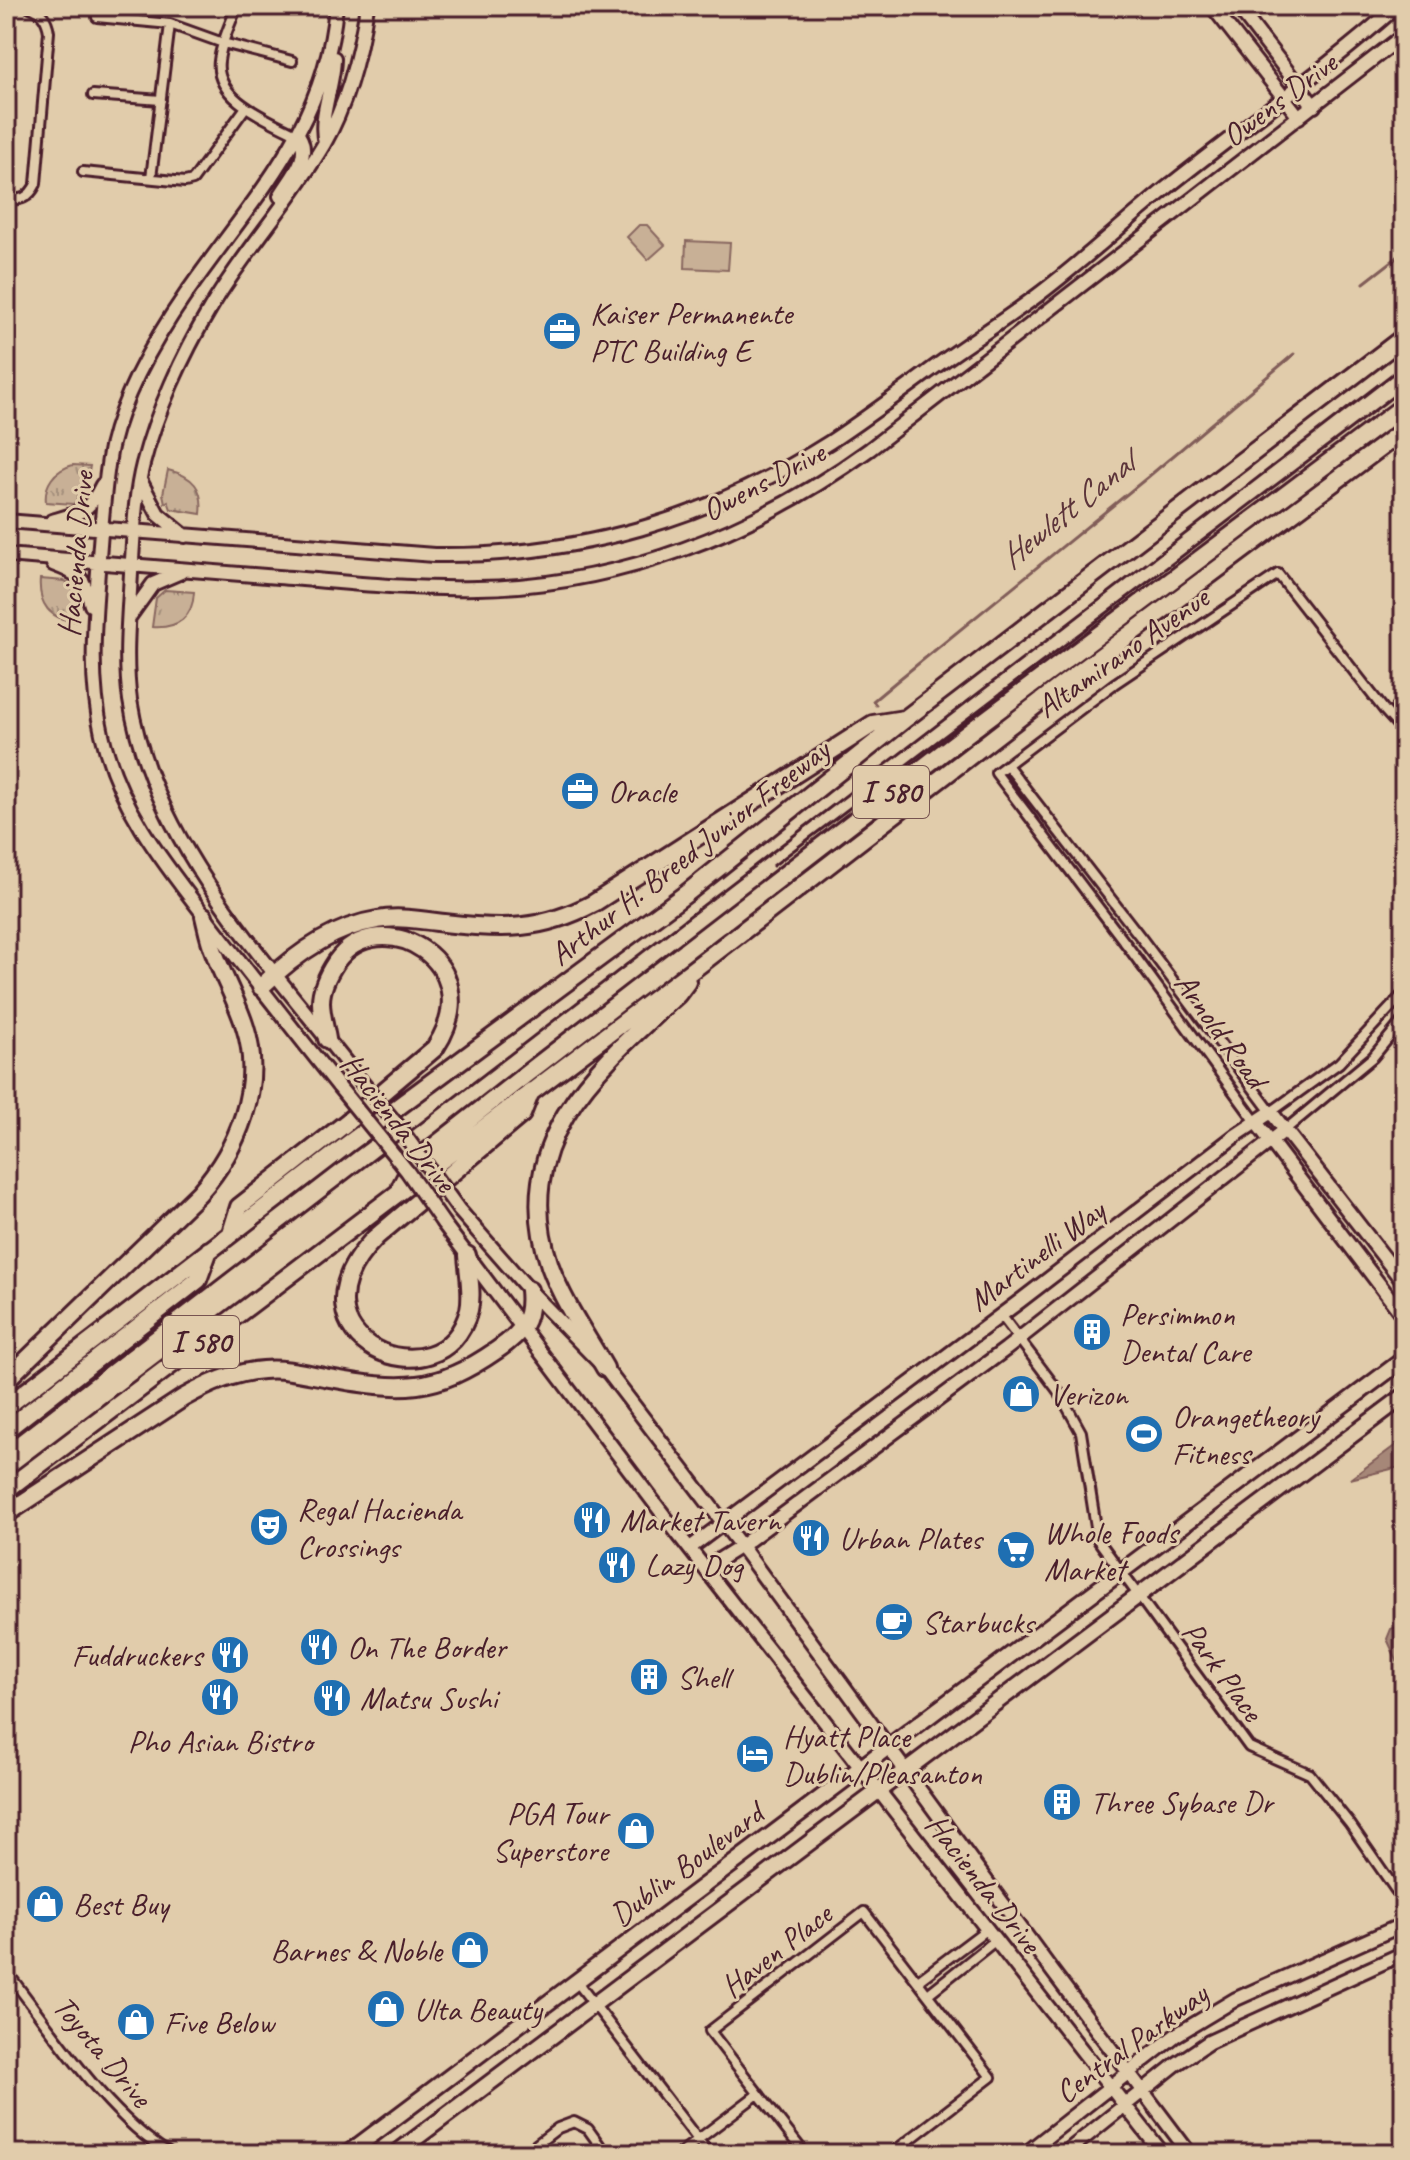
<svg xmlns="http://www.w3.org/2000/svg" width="1410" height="2160" viewBox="0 0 1410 2160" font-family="Caveat,sans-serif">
<defs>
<pattern id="grass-tufts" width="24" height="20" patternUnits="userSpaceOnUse" patternTransform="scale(2)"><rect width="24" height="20" fill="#c8b096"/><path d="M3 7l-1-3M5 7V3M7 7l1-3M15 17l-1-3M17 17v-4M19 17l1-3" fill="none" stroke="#a48f7b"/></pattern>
</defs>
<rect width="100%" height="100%" fill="#e1ccab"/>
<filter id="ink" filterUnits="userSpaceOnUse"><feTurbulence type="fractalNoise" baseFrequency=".0125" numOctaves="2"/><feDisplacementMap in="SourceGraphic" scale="16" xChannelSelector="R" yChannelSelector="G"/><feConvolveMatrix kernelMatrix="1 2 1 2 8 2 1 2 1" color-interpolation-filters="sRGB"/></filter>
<g filter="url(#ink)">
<path fill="url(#grass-tufts)" stroke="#896860" stroke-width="2" d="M73,465l17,1 -5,28 -8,2v5l-4,3 -27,-2c-2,-17 8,-32 27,-37z
M168,470c25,6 36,18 33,44l-30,-5 -3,-8 -3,2 -2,-9z
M40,579l25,2 6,3 -1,4 5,1 3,8 -2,24c-26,-1 -38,-17 -36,-42z
M165,590l29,2c-1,25 -16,37 -42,35l4,-29z"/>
<path fill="#c8b096" stroke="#896860" stroke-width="2" d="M639,225h8l18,20 -17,15 -21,-23z
M686,241l44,2 -2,27 -43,-2z"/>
<path fill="#a68778" stroke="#815d59" stroke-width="2" d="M1404,1439v27l-54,13z
M1404,1624v57l-6,-4v-14l-11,-24 4,-10z"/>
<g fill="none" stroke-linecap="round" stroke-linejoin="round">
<path stroke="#815d59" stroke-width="3" d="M1364,283l40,-31
M876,705l-3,-4 24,-20 251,-204 146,-123"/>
<g stroke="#4a1f2b" stroke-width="14">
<path id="street" d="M237,6c-6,17 -16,36 -18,55 -5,39 51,59 79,74
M97,17l73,7 53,19 69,18
M93,95l68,5
M83,172l102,10 8,-2 53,-73
M151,178l19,-154
M6,199c15,2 23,-1 30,-15l13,-152c-2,-14 -8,-21 -21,-26
M1397,707l7,-5
M1007,765l135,174 129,173 68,-49 65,-70
M1256,1122l-127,-174 -133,-175 118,-89 164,-110 107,137 19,21
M1285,1130l88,-73 31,-38
M1001,1315l58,77 22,40 17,108 151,207 61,27 40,50 54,78
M6,1971c47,60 99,143 164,183
M918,1981l69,-52
M577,1982l132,172
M928,1994l68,-54
M524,2154l34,-26 16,-6 14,7 18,25
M679,2154l79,-60
M805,2154l-95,-123 154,-119 127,165 -100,77"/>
</g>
<g stroke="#4a1f2b" stroke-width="18">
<path id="secondary" d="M336,6c-10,121 -84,193 -150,288 -32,46 -62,98 -75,153 -7,36 -9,73 -12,110 -4,59 -11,118 3,177 17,76 65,133 112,194 41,53 83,106 125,159
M1212,6l87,111
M1237,6l77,100
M325,142c-7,-24 9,-57 9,-84
M280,196c11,-19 32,-39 19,-60
M140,480l18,34 27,22
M6,521l428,34c146,2 273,-35 396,-113 32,-21 63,-44 94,-67 37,-28 77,-52 114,-80 44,-33 83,-70 126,-105 77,-62 159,-118 233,-184
M52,521c28,-8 37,-9 50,-36
M6,555c90,8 181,15 272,22 66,5 133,13 199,11 143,-2 279,-56 393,-139l534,-414
M53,564c27,10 31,13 38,41
M130,616l23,-32 28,-12
M355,1074c-87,-112 -202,-229 -225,-374 -6,-43 -1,-85 1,-127 3,-36 3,-74 12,-109 13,-51 40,-110 67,-155 34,-58 80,-107 114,-165 24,-42 36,-91 43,-138
M1256,1122l148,195
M459,1210l70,80 76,78 136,178 312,426 137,182
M443,1223l235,311 485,620
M690,1548l330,-247 215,-165 36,-24 133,171
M706,1568l35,-22 265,-197 279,-219
M1025,2154l151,-119 60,-36 168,-75
M1064,2154l111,-89 34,-23 195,-89"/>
</g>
<g stroke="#4a1f2b" stroke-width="20">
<path id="primary" d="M347,2154l1057,-795
M395,2154l1009,-758"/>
</g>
<g stroke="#4a1f2b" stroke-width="22">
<path id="highway" d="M261,987c31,-30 71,-60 116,-67 22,-4 45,0 67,3 59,7 97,8 150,-20l279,-179 31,-5
M401,1186l12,-23 112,-88 443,-342 436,-327
M231,1233l8,-26 107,-84 89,-75c57,-85 -55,-148 -99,-86 -8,12 -15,26 -15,40 0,12 4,25 6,37
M467,1255c1,17 6,38 2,55 -26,99 -194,29 -93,-73l146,-123 9,-23
M605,1368c-19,-33 -42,-66 -55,-102 -42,-123 46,-198 128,-272l9,-12
M6,1380l193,-187c39,-44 65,-107 46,-166 -8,-26 -22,-50 -31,-75 -5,-12 -7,-24 -10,-36
M6,1407l342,-263 339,-251 218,-174 499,-382
M6,1430l192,-150 11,-30
M6,1490l693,-525 359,-277 346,-258
M6,1514l177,-116c25,-14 51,-26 80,-28 23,-2 44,4 66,8 73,13 106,15 168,-28 25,-17 35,-29 32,-60"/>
</g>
<use href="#street" stroke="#e1ccab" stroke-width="8"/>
<use href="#secondary" stroke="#e1ccab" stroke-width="12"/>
<use href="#primary" stroke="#e1ccab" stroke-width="14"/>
<use href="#highway" stroke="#e1ccab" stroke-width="16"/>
<path stroke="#4a1f2b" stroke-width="3" d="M773,866l631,-478
M6,1443l1398,-1078"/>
<g stroke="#4a1f2b" stroke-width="18" stroke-linecap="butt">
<path id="secondary-bridge" d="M355,1074l44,53 60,83
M339,1087l68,84 36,52"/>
</g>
<use href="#secondary-bridge" stroke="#e1ccab" stroke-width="12"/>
</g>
</g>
<defs>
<g id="office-disc" transform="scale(2)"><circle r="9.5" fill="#1f6fb2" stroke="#e1ccab"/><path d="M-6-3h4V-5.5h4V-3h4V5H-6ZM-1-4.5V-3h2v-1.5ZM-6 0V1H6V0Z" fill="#fff"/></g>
<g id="building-disc" transform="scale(2)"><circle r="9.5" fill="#1f6fb2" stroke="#e1ccab"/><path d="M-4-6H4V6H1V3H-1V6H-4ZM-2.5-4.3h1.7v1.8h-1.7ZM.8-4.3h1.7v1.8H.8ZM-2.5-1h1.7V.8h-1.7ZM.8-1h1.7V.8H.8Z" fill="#fff"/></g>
<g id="shop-disc" transform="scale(2)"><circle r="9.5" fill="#1f6fb2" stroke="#e1ccab"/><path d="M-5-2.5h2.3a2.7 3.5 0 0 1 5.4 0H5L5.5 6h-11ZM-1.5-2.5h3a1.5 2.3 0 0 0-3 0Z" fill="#fff"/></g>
<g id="stadium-disc" transform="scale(2)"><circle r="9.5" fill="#1f6fb2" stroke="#e1ccab"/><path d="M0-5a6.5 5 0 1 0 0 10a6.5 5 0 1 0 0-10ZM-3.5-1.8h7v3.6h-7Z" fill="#fff"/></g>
<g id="restaurant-disc" transform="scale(2)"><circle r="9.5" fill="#1f6fb2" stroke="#e1ccab"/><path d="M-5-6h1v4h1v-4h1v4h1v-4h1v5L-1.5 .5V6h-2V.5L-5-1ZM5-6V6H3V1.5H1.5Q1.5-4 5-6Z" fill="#fff"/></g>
<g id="theatre-disc" transform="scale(2)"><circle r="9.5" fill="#1f6fb2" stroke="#e1ccab"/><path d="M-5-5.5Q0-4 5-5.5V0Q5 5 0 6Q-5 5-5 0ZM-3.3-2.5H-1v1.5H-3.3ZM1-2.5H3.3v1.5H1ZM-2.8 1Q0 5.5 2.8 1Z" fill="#fff"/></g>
<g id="supermarket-disc" transform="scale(2)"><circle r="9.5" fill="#1f6fb2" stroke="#e1ccab"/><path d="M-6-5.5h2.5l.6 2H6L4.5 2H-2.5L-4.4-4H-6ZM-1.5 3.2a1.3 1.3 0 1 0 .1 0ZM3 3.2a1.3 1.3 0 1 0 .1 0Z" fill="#fff"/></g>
<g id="cafe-disc" transform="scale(2)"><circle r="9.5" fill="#1f6fb2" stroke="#e1ccab"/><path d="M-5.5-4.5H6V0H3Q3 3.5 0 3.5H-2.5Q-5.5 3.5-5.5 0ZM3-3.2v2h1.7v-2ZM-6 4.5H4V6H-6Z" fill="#fff"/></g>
<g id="hotel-disc" transform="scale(2)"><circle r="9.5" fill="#1f6fb2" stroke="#e1ccab"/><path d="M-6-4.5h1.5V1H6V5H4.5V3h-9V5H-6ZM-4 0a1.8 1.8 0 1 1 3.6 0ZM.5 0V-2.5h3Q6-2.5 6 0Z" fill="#fff"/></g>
</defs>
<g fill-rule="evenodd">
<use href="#office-disc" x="562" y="331"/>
<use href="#office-disc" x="580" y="791"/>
<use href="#building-disc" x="1092" y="1332"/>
<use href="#shop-disc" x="1021" y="1394"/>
<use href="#stadium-disc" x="1144" y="1434"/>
<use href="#restaurant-disc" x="592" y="1520"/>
<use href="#theatre-disc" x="269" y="1527"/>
<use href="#restaurant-disc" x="811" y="1538"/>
<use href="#supermarket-disc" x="1016" y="1550"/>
<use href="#restaurant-disc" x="617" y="1565"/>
<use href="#cafe-disc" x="894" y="1622"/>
<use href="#restaurant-disc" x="319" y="1647"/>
<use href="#restaurant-disc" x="230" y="1655"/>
<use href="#building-disc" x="649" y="1677"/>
<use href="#restaurant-disc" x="220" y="1697"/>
<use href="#restaurant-disc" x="332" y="1698"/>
<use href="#hotel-disc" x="755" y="1754"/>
<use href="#building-disc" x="1062" y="1802"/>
<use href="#shop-disc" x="636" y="1831"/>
<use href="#shop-disc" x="45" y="1904"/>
<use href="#shop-disc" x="470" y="1950"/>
<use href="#shop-disc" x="386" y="2009"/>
<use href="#shop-disc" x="136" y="2022"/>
</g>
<g text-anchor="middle" stroke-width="6" stroke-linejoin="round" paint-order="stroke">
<g fill="#e1ccab" stroke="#775351" stroke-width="2">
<rect x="853" y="766" width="76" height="52" rx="6"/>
<rect x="163" y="1316" width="76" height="52" rx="6"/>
</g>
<g font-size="30" font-weight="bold" fill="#4a1f2b">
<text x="891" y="802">I 580</text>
<text x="201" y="1352">I 580</text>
</g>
<g font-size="32" fill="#4a1f2b" stroke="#e1ccab">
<text transform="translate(1279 99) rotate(-37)" y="11">Owens Drive</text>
<text transform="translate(763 481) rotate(-28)" y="11">Owens Drive</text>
<text transform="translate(75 554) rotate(-85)" y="11">Hacienda Drive</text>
<text transform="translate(1122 652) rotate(-35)" y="11">Altamirano Avenue</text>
<text transform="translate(689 852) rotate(-38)" y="11">Arthur H. Breed Junior Freeway</text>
<text transform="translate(1221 1030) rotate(54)" y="11">Arnold Road</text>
<text transform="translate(399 1122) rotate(52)" y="11">Hacienda Drive</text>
<text transform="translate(1036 1255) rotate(-37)" y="11">Martinelli Way</text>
<text transform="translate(1223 1671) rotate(54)" y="11">Park Place</text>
<text transform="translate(686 1864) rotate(-37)" y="11">Dublin Boulevard</text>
<text transform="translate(984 1883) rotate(52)" y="11">Hacienda Drive</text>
<text transform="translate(776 1950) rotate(-38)" y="11">Haven Place</text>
<text transform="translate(1131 2043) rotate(-36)" y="11">Central Parkway</text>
<text transform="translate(103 2051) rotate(50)" y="11">Toyota Drive</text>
</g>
<g font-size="32" fill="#4a1f2b" stroke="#e1ccab" text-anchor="start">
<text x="590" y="324">Kaiser Permanente<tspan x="590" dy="37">PTC Building E</tspan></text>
<text x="608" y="802">Oracle</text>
<text x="1120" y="1325">Persimmon<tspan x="1120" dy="37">Dental Care</tspan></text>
<text x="1049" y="1405">Verizon</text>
<text x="1172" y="1427">Orangetheory<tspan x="1172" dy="37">Fitness</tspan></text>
<text x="297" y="1520">Regal Hacienda<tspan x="297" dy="37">Crossings</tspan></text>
<text x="620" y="1531">Market Tavern</text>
<text x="1044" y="1543">Whole Foods<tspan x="1044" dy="37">Market</tspan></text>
<text x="839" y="1549">Urban Plates</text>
<text x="645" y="1576">Lazy Dog</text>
<text x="922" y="1633">Starbucks</text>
<text x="347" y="1658">On The Border</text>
<text x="202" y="1666" text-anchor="end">Fuddruckers</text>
<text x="677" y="1688">Shell</text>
<text x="360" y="1709">Matsu Sushi</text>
<text x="783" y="1747">Hyatt Place<tspan x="783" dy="37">Dublin/Pleasanton</tspan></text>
<text x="220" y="1752" text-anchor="middle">Pho Asian Bistro</text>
<text x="1090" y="1813">Three Sybase Dr</text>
<text x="608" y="1824" text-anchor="end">PGA Tour<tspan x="608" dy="37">Superstore</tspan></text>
<text x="73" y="1915">Best Buy</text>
<text x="442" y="1961" text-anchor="end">Barnes &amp; Noble</text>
<text x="414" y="2020">Ulta Beauty</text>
<text x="164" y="2033">Five Below</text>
</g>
<g font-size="34" font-style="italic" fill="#5c343a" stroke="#e1ccab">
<text transform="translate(1066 510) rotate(-39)" y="12">Hewlett Canal</text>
</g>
</g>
<rect width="1410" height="2160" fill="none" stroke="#e1ccab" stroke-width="32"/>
<rect x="16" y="16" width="1378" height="2128" fill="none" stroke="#4a1f2b" stroke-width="3" filter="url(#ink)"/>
</svg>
